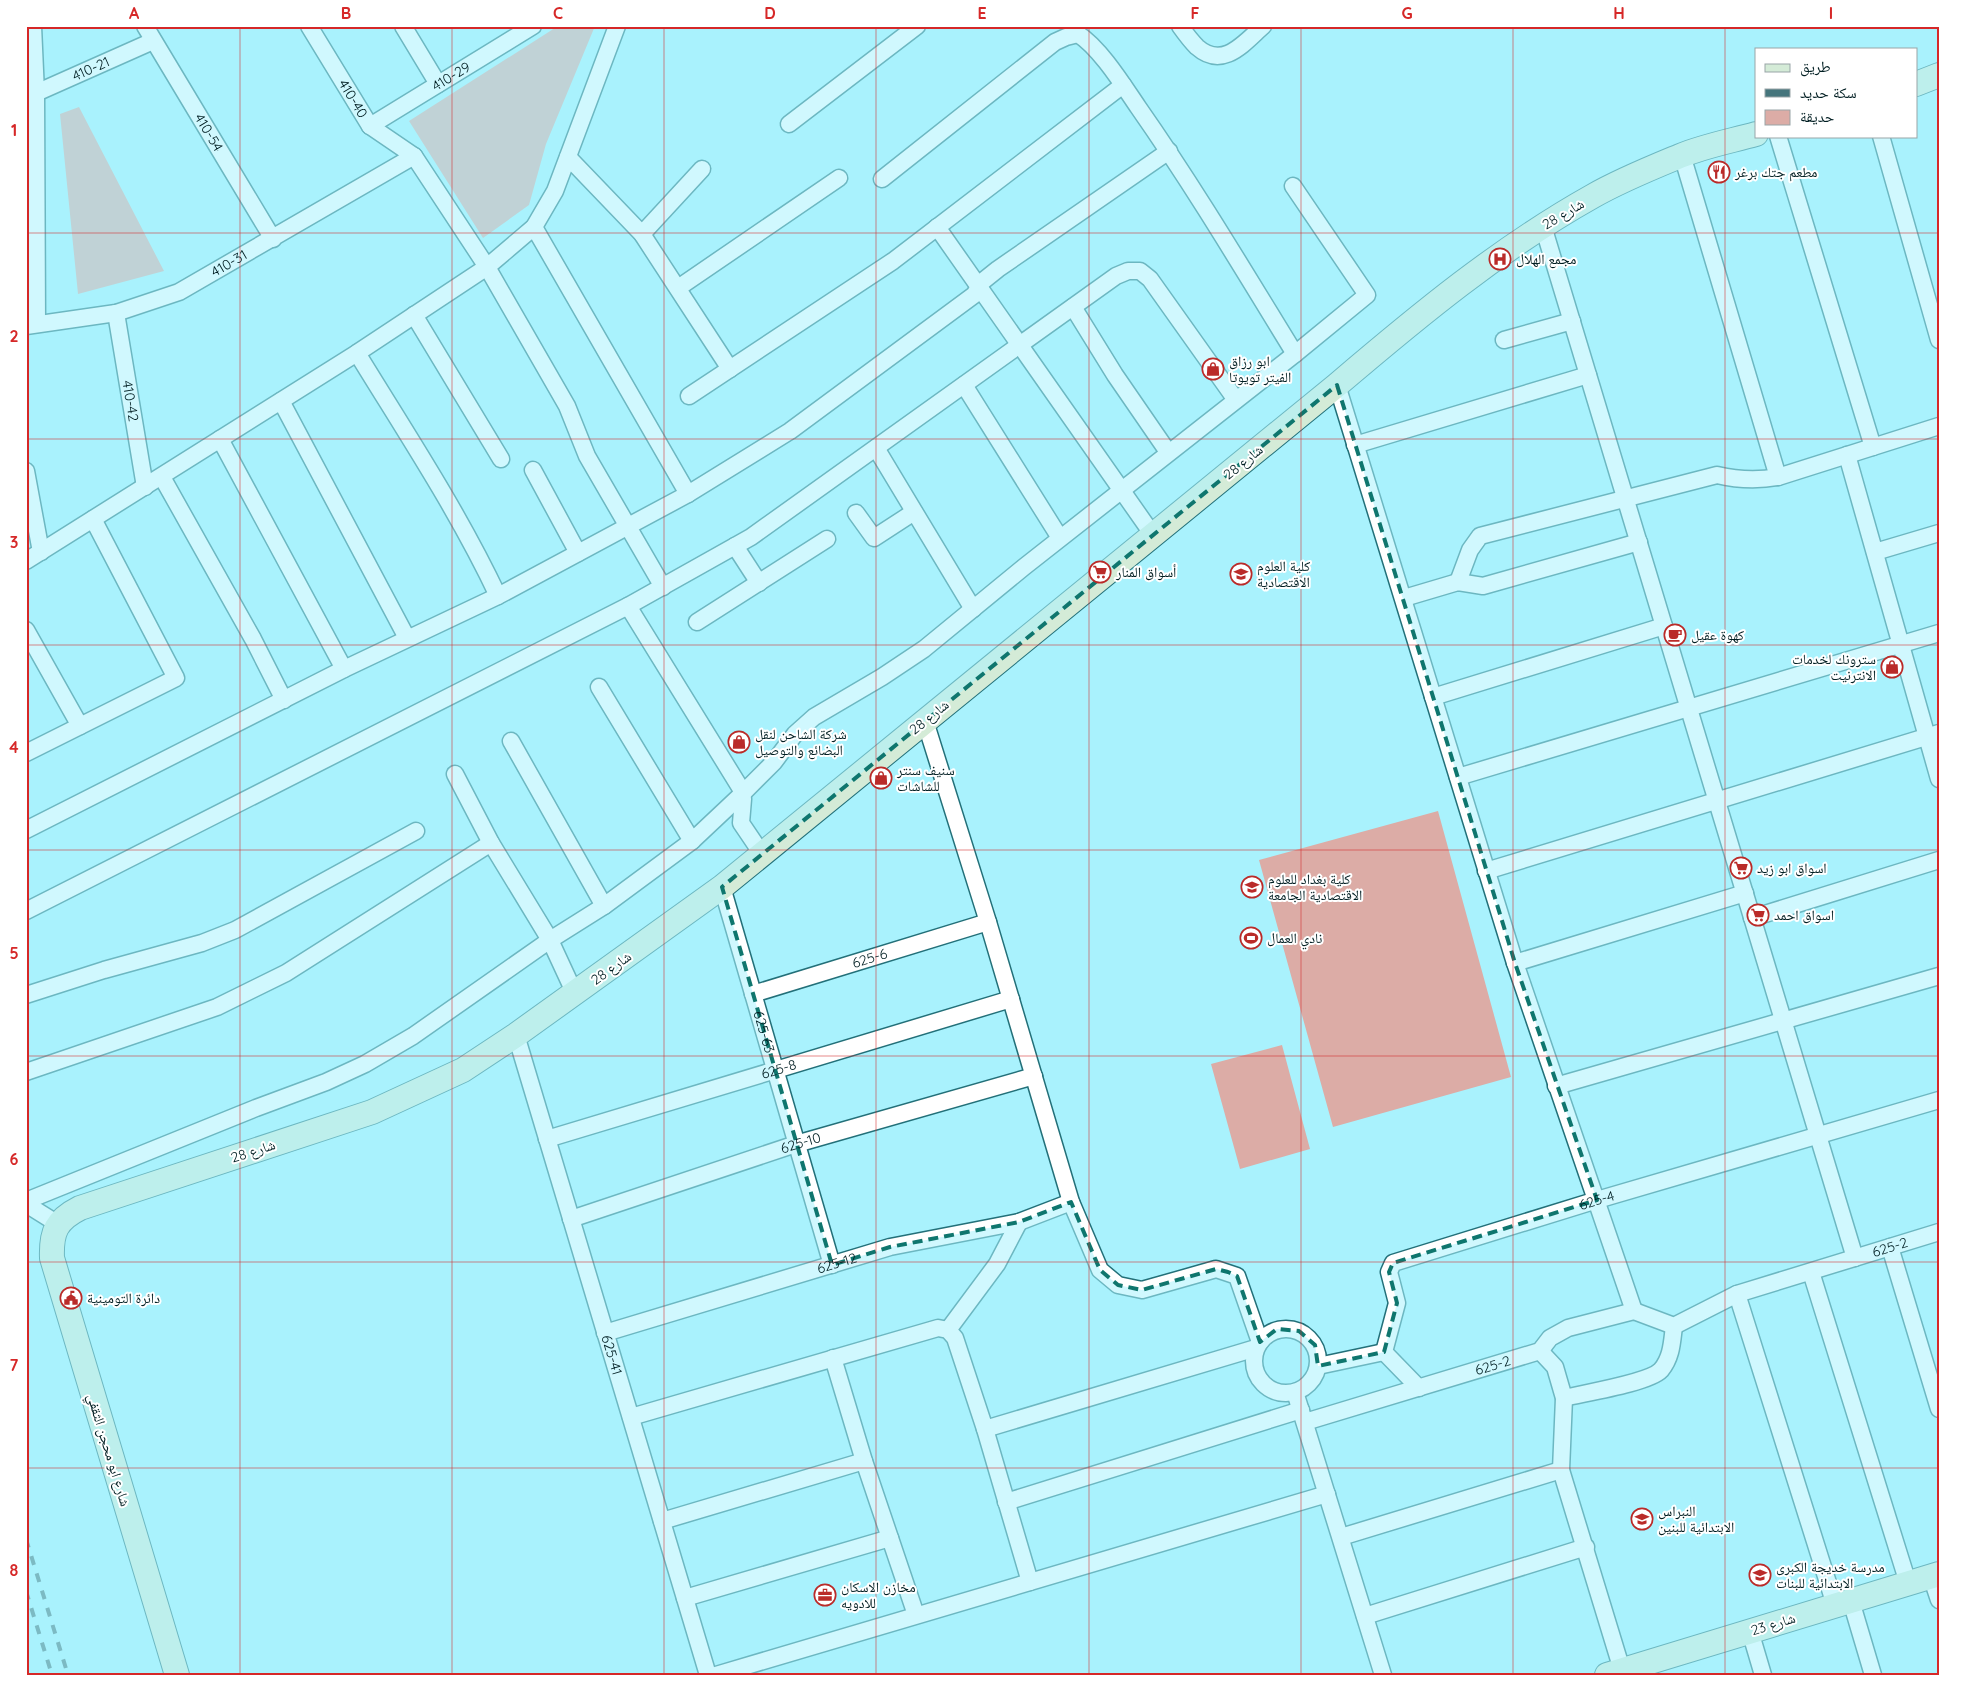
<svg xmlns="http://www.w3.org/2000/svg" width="1965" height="1701" viewBox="0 0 1965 1701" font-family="Quicksand,'Noto Naskh Arabic',sans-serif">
<rect width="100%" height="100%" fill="#a9f2fd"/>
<path fill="#dcaca6" d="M558,26h37l-49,118 -17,61 -46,33 -74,-117z
M79,107l85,164 -86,23 -18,-180z
M1438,811l73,266 -178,50 -74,-267z
M1282,1045l28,104 -70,20 -29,-105z"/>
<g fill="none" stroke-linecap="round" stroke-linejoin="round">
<g stroke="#237079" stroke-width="19">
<g id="street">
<path d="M33,26l3,67 1,231"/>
<path id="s1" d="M145,26l128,213"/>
<path id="s2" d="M309,26l61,100 44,30 73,111 80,139 20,50 76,131"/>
<path d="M403,26l35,58"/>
<path d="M1180,26c5,7 11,15 17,21 26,23 47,-4 66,-21"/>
<path id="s3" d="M26,93h10l117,-52"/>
<path d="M789,124l128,-98"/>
<path id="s4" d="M370,126l163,-100"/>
<path d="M1778,136l95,311"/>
<path d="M1881,136l58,204"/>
<path d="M1682,155l96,322"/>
<path d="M568,157l74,77 88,135"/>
<path d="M882,179l173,-137 11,-5 12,-3c22,14 45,51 60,73 56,80 106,164 157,247"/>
<path d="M1543,226l312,1032"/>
<path d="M534,227l154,267"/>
<path d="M937,227l216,308"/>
<path d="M642,234l60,-65"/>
<path d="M678,288l161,-110"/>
<path d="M1073,307l42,68 53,77"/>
<path id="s5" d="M116,313l29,174"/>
<path d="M414,315l87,144"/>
<path id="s6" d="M26,326l90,-13 63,-21 235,-136"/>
<path d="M1504,340l68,-19"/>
<path d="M357,353c49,80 101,158 141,243"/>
<path d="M964,385l96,153"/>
<path d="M1337,385l178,578 119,348"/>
<path d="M689,396l204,-135 230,-176"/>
<path d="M281,401l126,237"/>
<path d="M220,439l124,230"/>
<path d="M1355,445l233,-70"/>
<path d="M876,448l97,161"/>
<path d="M1847,455l92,324"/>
<path d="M533,470l45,83"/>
<path d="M26,471l15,81"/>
<path d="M162,477l91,162 31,61"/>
<path d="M856,513l18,25 40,-26"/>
<path d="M735,546l24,37"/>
<path d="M1875,552l64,-19"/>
<path d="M26,561l331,-208 130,-86 47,-40 21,-36 62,-165"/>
<path d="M1458,582l12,-32 10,-14 237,-61c21,5 39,6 61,2l161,-51"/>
<path d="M1404,598l54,-16 25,4 156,-44"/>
<path d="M628,606l113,183 2,10 -2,24 21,31"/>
<path d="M697,622l130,-83"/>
<path d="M26,630l54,96"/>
<path d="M599,687l93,154"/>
<path d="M1433,697l231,-71"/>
<path d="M925,721l63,201 83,280 29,68 18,15 24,5 74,-21 21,7 23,66"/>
<path d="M511,741l93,165"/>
<path d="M26,753l150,-75 -83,-159"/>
<path d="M455,774l36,69 59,97 25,54"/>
<path d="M1458,777l481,-144"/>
<path d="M26,830l318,-161 154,-73 190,-102 102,-63 184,-136 9,-14 15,-12 171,-118"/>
<path d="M1486,871l453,-138"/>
<path id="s7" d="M722,887l110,378"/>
<path d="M26,911l602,-305 107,-60 16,-9 365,-261 12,-5h12l10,8 86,121"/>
<path d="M1752,918l187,-58"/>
<path d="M1515,963l230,-70"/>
<path id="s8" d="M753,994l235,-72"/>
<path d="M26,995l78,-25 98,-27 33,-13 181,-99"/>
<path id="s9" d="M516,1035l192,640"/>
<path d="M26,1072l191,-65 69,-34 205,-130"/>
<path d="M1556,1086l383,-110"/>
<path id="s10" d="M547,1139l464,-140"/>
<path d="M26,1201l230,-93 70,-26 39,-18 48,-28 137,-96 54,-34 88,-65 50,-47 32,-32 21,-28 19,-17 68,-40 42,-28 100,-82 271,-213 72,-59 -74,-109"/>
<path d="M26,1204l32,20"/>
<path id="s11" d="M571,1219l225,-75 238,-68"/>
<path d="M1890,1247l49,162"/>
<path d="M1811,1272l97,311"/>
<path d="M1737,1294l98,311"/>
<circle cx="1286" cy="1361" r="32"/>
<path d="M948,1330l49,-66 22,-42"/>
<path id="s12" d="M605,1333l285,-86 129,-25 52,-20"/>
<path d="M1540,1351l15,16 9,31 -3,72 61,200"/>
<path d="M833,1358l31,103 52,154"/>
<path d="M1318,1366l66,-14"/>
<path id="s13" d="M1419,1388l-35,-36 13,-49 -8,-31 4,-9 204,-63 342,-100"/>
<path d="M1295,1392l88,283"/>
<path d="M1564,1398c20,-5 85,-15 97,-28 11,-13 11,-29 13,-44"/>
<path d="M631,1417l307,-89 10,2 7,8 30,91 45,153"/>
<path id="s14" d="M1305,1422l235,-71 10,-13 18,-10 66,-17 40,15 63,-32 202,-62"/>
<path d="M985,1429l271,-81"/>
<path d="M1006,1502l295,-92"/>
<path d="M662,1521l202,-60"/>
<path d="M1341,1537l220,-67"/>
<path d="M1931,1576l8,24"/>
<path d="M685,1598l205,-60"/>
<path d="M1851,1601l22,74"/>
<path d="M1365,1616l221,-69"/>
<path d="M1750,1631l13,44"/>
<path d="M716,1675l611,-181"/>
</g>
</g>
<g stroke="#237079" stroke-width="26">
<path id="secondary" d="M1916,84l23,-9
M177,1675l-125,-417c-1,-26 4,-38 28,-50l292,-96 91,-42 53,-35 206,-148 615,-502c81,-69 163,-137 256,-189 28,-16 58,-28 87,-40 24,-10 51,-15 76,-22
M1607,1675l332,-101"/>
</g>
<use href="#street" stroke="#fff" stroke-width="16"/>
<use href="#secondary" stroke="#d4ebd7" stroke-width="24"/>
<path stroke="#45757c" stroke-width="4" stroke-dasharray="9 9" stroke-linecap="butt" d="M26,1539l42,136
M26,1591l26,84"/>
</g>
<path d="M0 0H1965V1701H0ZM1337,385l178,578 82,237 -204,63 -4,9 8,31 -13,49 -66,14 -3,-21 -16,-14 -22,-2 -17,13 -23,-66 -9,-4 -12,-3 -74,21 -24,-5 -18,-15 -29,-68 -52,20 -129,25 -58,18 -110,-378z" fill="#a9f2fd" fill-opacity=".55" fill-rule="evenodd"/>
<path fill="none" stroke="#0f766e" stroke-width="4" stroke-dasharray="10 6" stroke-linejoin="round" d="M1337,385l178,578 82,237 -204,63 -4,9 8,31 -13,49 -66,14 -3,-21 -16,-14 -22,-2 -17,13 -23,-66 -9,-4 -12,-3 -74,21 -24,-5 -18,-15 -29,-68 -52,20 -129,25 -58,18 -110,-378z"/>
<path fill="none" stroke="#d62828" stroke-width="1" stroke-opacity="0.55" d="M240,26v1649M452,26v1649M664,26v1649M876,26v1649M1089,26v1649M1301,26v1649M1513,26v1649M1725,26v1649M26,233h1913M26,439h1913M26,645h1913M26,850h1913M26,1056h1913M26,1262h1913M26,1468h1913"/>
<defs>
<g id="restaurant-ring" transform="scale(1.125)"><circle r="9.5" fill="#fff" stroke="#ba2b29" stroke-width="1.5"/><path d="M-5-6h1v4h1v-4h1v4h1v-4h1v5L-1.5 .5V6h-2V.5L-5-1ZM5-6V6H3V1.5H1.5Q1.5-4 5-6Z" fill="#ba2b29"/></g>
<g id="hospital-ring" transform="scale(1.125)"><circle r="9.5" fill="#fff" stroke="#ba2b29" stroke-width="1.5"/><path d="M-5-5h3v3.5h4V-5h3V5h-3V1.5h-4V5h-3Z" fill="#ba2b29"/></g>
<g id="shop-ring" transform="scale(1.125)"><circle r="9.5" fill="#fff" stroke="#ba2b29" stroke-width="1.5"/><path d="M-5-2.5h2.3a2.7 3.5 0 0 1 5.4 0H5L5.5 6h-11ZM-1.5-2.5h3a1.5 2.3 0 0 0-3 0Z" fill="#ba2b29"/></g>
<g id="supermarket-ring" transform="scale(1.125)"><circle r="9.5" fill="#fff" stroke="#ba2b29" stroke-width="1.5"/><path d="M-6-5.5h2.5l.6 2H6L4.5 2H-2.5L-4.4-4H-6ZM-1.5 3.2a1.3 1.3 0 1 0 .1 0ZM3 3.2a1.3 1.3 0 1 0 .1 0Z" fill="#ba2b29"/></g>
<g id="university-ring" transform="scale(1.125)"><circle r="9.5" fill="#fff" stroke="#ba2b29" stroke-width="1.5"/><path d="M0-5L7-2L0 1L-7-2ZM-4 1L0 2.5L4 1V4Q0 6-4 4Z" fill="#ba2b29"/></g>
<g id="cafe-ring" transform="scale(1.125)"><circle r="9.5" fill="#fff" stroke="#ba2b29" stroke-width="1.5"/><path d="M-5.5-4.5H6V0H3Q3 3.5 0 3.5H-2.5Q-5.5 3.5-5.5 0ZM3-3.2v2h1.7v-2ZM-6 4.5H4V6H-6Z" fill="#ba2b29"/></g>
<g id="stadium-ring" transform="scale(1.125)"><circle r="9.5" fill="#fff" stroke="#ba2b29" stroke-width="1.5"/><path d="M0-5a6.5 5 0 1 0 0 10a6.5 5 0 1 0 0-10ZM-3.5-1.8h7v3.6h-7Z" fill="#ba2b29"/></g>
<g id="civic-ring" transform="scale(1.125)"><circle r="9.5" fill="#fff" stroke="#ba2b29" stroke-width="1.5"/><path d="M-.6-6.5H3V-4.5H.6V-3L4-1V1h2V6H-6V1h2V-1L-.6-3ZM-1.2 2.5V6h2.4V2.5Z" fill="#ba2b29"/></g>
<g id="school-ring" transform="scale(1.125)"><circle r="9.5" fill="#fff" stroke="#ba2b29" stroke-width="1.5"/><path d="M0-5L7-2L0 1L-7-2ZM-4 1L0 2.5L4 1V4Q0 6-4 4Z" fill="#ba2b29"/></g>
<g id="office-ring" transform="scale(1.125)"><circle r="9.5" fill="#fff" stroke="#ba2b29" stroke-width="1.5"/><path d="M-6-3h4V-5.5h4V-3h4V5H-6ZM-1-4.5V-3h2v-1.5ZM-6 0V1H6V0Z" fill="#ba2b29"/></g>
</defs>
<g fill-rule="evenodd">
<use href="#restaurant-ring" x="1719" y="172"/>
<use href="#hospital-ring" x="1500" y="259"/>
<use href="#shop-ring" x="1213" y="369"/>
<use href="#supermarket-ring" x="1100" y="572"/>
<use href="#university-ring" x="1241" y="574"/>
<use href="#cafe-ring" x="1675" y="635"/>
<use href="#shop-ring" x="1892" y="667"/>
<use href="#shop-ring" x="739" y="742"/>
<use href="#shop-ring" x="881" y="778"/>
<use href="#supermarket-ring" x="1741" y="868"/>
<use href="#university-ring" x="1252" y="887"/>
<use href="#supermarket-ring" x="1758" y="915"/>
<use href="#stadium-ring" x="1251" y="938"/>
<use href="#civic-ring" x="71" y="1298"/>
<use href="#school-ring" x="1642" y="1519"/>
<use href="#school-ring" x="1760" y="1575"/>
<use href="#office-ring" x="825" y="1595"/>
</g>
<g text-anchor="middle" stroke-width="4" stroke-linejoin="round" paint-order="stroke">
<g font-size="14" fill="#001e22" stroke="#fff">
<text dy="5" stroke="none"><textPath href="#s3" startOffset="70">410-21</textPath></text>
<text dy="5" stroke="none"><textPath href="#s4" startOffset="95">410-29</textPath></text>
<text dy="5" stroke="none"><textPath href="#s2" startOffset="85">410-40</textPath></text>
<text dy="5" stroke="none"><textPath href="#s1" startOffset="124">410-54</textPath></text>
<text transform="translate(1563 214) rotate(-31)" y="5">شارع 28</text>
<text dy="5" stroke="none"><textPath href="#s6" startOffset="215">410-31</textPath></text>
<text dy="5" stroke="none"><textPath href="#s5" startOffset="89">410-42</textPath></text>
<text transform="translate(1243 462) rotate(-39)" y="5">شارع 28</text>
<text transform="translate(929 717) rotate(-39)" y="5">شارع 28</text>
<text dy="5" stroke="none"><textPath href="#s8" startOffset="122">625-6</textPath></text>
<text transform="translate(611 968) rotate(-36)" y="5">شارع 28</text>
<text dy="5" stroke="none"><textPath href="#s7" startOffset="151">625-63</textPath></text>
<text dy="5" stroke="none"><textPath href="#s10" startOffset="242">625-8</textPath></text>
<text dy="5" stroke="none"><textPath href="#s11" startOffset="242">625-10</textPath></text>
<text transform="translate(253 1151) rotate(-18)" y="5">شارع 28</text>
<text dy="5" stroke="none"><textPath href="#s13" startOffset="356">625-4</textPath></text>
<text dy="5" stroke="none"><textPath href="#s14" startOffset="624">625-2</textPath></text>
<text dy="5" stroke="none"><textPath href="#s12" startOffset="242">625-12</textPath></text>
<text dy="5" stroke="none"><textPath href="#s9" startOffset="334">625-41</textPath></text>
<text dy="5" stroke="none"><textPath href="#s14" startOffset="196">625-2</textPath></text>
<text transform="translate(109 1450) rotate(73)" y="5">شارع ابو محجن الثقفي</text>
<text transform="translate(1773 1624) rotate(-17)" y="5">شارع 23</text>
</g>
<g font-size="14" fill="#001e22" stroke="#fff" text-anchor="start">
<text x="1735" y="177">مطعم جتك برغر</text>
<text x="1516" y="264">مجمع الهلال</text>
<text x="1229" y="366">ابو رزاق<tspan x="1229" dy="16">الفيتر تويوتا</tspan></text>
<text x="1257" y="571">كلية العلوم<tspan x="1257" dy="16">الاقتصادية</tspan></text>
<text x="1116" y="577">أسواق المنار</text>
<text x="1691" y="640">كهوة عقيل</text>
<text x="1876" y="664" text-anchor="end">سترونك لخدمات<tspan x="1876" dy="16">الانترنيت</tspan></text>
<text x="755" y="739">شركة الشاحن لنقل<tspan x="755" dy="16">البضائع والتوصيل</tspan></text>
<text x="897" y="775">سنيف سنتر<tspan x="897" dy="16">للشاشات</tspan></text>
<text x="1757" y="873">اسواق ابو زيد</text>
<text x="1268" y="884">كلية بغداد للعلوم<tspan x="1268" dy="16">الاقتصادية الجامعة</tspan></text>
<text x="1774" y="920">اسواق احمد</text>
<text x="1267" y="943">نادي العمال</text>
<text x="87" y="1303">دائرة التومينية</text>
<text x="1658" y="1516">النبراس<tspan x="1658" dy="16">الابتدائية للبنين</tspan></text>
<text x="1776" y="1572">مدرسة خديجة الكبرى<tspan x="1776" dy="16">الابتدائية للبنات</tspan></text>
<text x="841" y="1592">مخازن الاسكان<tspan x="841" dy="16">للادويه</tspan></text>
</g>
</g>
<rect width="1965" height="1701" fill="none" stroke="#ffffff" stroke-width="55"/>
<rect x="1755" y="48" width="162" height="90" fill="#ffffff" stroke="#99a5a7"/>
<rect x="1765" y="64" width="25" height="8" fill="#d4ebd7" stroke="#99a5a7"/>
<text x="1800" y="72" font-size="15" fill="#001e22">طريق</text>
<rect x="1765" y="89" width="25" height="8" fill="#45757c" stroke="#99a5a7"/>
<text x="1800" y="98" font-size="15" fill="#001e22">سكة حديد</text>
<rect x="1765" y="110" width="25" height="15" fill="#dcaca6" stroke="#99a5a7"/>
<text x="1800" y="122" font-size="15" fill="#001e22">حديقة</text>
<rect x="28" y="28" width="1910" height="1646" fill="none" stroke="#d62828" stroke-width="2"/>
<g font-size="16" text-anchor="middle" font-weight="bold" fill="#d62828">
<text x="134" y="19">A</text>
<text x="346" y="19">B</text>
<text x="558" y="19">C</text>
<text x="770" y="19">D</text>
<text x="982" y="19">E</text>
<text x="1195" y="19">F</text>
<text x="1407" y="19">G</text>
<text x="1619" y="19">H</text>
<text x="1831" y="19">I</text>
<text x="14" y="136">1</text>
<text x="14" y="342">2</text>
<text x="14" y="548">3</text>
<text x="14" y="753">4</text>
<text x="14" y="959">5</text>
<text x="14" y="1165">6</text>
<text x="14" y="1371">7</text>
<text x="14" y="1576">8</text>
</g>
</svg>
